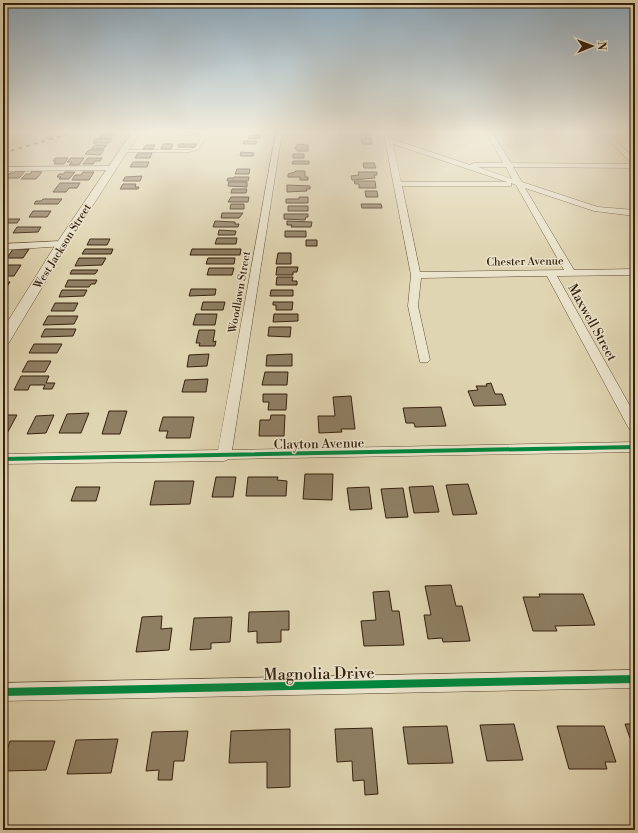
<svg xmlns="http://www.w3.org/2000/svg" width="638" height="833" viewBox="0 0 638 833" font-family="'Libre Bodoni',serif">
<rect width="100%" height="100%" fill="#e0d5b2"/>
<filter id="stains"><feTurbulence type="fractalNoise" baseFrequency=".005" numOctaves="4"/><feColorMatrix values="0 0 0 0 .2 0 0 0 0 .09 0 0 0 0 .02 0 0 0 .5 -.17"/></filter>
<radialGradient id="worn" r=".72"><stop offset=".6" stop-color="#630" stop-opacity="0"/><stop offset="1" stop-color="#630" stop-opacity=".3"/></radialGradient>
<path fill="#8e7f63" stroke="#36210d" d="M362,132l9,1 1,3h-12v-2h3z
M102,134h14l-6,4h-11z
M249,135h12l-1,3 -6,1 -6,-1z
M361,138h10l1,6h-10z
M95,139h17l-3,4h-16z
M244,141h13l-1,3h-13z
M163,144h10l-2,5h-10z
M179,144h17l-1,3h-17z
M297,144l11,1v6h-11v-2h-2v-2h2z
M95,145h12l-4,4h-12z
M146,145h9l-2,4h-10z
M89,150h15l-4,5 -15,-1z
M241,152l13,1 -1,3h-13z
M138,153h14l-2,5h-15z
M293,154h11v4h-11z
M55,158h13l-4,6h-10l2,-3h-3z
M71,158h13l-5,7h-10l3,-3h-5z
M88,158h14l-2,3h-5l-2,3h-10z
M293,161h16v3h-17z
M133,162h16l-2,5h-17z
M363,163h11l2,5h-12z
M237,169h13l-1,5h-14z
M16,171h9l-6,7h-14l5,-5h4z
M32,171l10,1 -6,7h-15l5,-5h4z
M295,171h10v6h3v3h-8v-3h-12v-3l7,-2z
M65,172h10l-6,7h-10l2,-2h-4l2,-3h5z
M83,172h11l-5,8h-17l3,-5h6z
M358,172h19v3h-3l1,3 -23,2 -1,-4 8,-1z
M142,176l-2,5h-17l2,-4z
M234,177h15l-1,4h-21l1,-3h6z
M354,181h21l1,7h-17v-4h-4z
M229,182h18v5l-19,-1z
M60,183h20l-3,5h-8l-3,4h-13z
M123,184h13l-1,3h4l-1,2h-18z
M287,185l23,1v3h-4l1,2 -20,1z
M232,189h15l-1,4h-15z
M365,191h12l1,6h-12z
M231,197h18l-1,5h-20z
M299,197h9v6h-22v-4h13z
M43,199h19l-4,5h-24l2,-3h5z
M231,204h13v5h-14z
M361,204h20l1,4h-20z
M288,206h20v5h-20z
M33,211h18l-4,6h-18z
M222,213h21l-4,5h-18z
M284,214h24v3h-2l-1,3 -21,-1z
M7,219h13l-3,4h-14z
M215,221l20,1v2h4l-1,3h-25z
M287,221l25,1 -1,5h-20l1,-2h-5z
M17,227h24l-3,5 -25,1z
M219,230l17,1 -1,4h-17z
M285,231h21v6h-21z
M217,238h20l-1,6h-21z
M90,239h20l-3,6h-20z
M306,240h11v6h-11z
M13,249h16l-6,9h-16z
M85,249h28l-2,5h-29z
M192,249h49l-1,6h-50z
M278,253h13v11h-15z
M79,258h27l-4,7 -27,1z
M208,258h27l-1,6h-28z
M3,265h18l-7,11h-11z
M277,267h21l-1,5h-4v3h-17z
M209,268h25l-2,7h-25z
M72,270h26l-3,4h-25z
M277,277h16l-1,4h5v4h-21z
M68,280h29l-2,4h-4l-2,3h-24z
M3,282h7l-6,9h-1z
M191,289h25l-1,6 -26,1z
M62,290h25l-3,6 -25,1z
M271,290h22v6h-23z
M203,302h22l-2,8h-22z
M273,302h20l-1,8h-16v-5h-3z
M55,303h23l-4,8h-23z
M196,314h21l-2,11h-22z
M274,314h24v7l-25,1z
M48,316h30l-4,8 -31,1z
M269,327h22l-1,10 -22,-1z
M45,329h31l-3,7 -32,1z
M199,330h16l-2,12 3,-1 -1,5h-16l1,-3h-4z
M34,344h28l-5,9h-28z
M209,354l-2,12 -20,1 2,-12z
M292,354v12h-26l1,-11z
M28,361h23l-6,11h-23z
M265,372h23l-1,13h-25z
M21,376h28l-3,7h9l-3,6h-9l2,-4h-15l-2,5h-14z
M208,379l-2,13h-24l3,-12z
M491,383l4,11h7l4,11 -32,1 -6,-15 10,-1 -2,-4h11l-1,-2z
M263,394h24l-1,16h-18l1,-8h-6z
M351,396l4,33h-14l1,3 -23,1 -1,-17h17l-2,-19z
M441,407l5,19 -31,1 -1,-4h-8l-3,-15z
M109,411h18l-7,23h-18z
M89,413l-8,20h-22l8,-19z
M3,415h14l-13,24h-1z
M54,415l-8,18 -19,1 9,-18z
M271,415h14l-1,21h-25l1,-16h10z
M163,417h31l-4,21h-24l2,-7h-9z
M305,474h28l-1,26 -29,-1z
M216,477h20l-3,20h-21z
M248,477h30l-1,3 10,1 -1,15h-40z
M155,481h39l-4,23 -40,1z
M468,484l9,30 -24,1 -7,-30z
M433,486l6,26 -25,1 -5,-26z
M76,487h24l-4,14h-25z
M369,487l3,22 -22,1 -3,-22z
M403,488l5,29 -22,1 -5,-29z
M451,585l5,21h6l8,35 -27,1 -1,-4 -14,1 -4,-24h7l-6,-29z
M389,591l3,20h7l5,34 -40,1 -3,-25 15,-1 -3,-28z
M539,594h44l12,31 -40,1 2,5h-24l-10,-34h17z
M289,611v19h-8v12l-24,1v-12l-9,1 1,-20z
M162,616l-1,13 11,-1 -3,22 -33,2 6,-35z
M232,617l-2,25 -19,1v6l-21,1 4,-32z
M514,724l9,36 -36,1 -7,-36z
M625,724h10v28z
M447,726l6,37 -45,1 -5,-37z
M557,726h47l12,36h-11l2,7h-38z
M372,728l6,66 -13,1 -1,-15 -11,1 -1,-20 -15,1 -2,-33z
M290,729v58l-23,1v-26l-38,1 2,-32z
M188,731l-4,30h-10l-2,19h-14l1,-10 -13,1 6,-39z
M118,739l-7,34 -44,1 9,-34z
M10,741h45l-9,29 -43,1v-8z"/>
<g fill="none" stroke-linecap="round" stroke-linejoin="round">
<g stroke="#604e36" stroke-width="1">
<path id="service" d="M178,132l23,2 4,3 -6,12 -9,3h-66l-2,-1 2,-1h66l6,-3 5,-10 -1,-1 -16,-1 -6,-2z"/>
</g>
<g stroke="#604e36" stroke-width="1">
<path id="minor" d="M276,132h6l-50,318 403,-8v10l-406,7 -5,2 -221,3v-10l215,-4z
M385,132h4l3,7 78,26 4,-2h29l-17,-31h6l19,31 121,1 -31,-32h6l28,27v9l-122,-1 9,15 76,25 37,3v6l-41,-5 -69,-23 49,82 61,-1v6l-78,1 78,139v16l-5,-1 -2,-3 -81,-151 -126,2 -3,28 12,54 -2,2h-8l-12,-56 3,-31 -26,-135zM393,144l114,38h-106zM478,167h28l6,12zM511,183l5,2 48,85 -144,2 -18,-86h109z
M113,166h3v4l-113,1v-4z
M62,241l5,3 -2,2 -62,4v-6z
M635,670v18l-632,13v-18z"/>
</g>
<g stroke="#604e36" stroke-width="1">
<path id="tertiary" d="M132,132h8l-72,112 -58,97 -2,3 -5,1v-16l53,-85z"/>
</g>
<use href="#service" fill="#ebe4cd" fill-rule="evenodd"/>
<use href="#minor" fill="#ebe4cd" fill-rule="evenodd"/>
<use href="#tertiary" fill="#ebe4cd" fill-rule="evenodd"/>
<path stroke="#36210d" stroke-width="1.5" stroke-dasharray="4 4" stroke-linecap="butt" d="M3,153l72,-21"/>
<g stroke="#ebe4cd" stroke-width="2">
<path id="cycleway" d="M635,445v4l-632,12v-4z
M635,675v8l-632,13v-8z"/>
</g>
<use href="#cycleway" fill="#00873e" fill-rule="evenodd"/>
</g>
<linearGradient id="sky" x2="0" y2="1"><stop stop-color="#8da9bc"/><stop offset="0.53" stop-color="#f1ecdc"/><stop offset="1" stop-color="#f1ecdc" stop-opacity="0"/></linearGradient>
<rect width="638" height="248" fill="url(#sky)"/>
<g text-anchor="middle" stroke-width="3" stroke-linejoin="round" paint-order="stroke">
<g font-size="11" fill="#36210d" stroke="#ebe4cd">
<text transform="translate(62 246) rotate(-58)" y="4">West Jackson Street</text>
<text transform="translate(525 261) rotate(-1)" y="4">Chester Avenue</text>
<text transform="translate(239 292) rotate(-80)" y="4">Woodlawn Street</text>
</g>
<g font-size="13" fill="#36210d" stroke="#ebe4cd">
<text transform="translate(593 322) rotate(61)" y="5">Maxwell Street</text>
<text transform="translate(319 443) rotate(-1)" y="5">Clayton Avenue</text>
</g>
<g font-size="16" fill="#36210d" stroke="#ebe4cd">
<text transform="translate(319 673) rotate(-1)" y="6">Magnolia Drive</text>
</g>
</g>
<rect width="638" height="833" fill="none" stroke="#e0d5b2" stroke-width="16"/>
<rect x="4" y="4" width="630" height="825" fill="none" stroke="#36210d" stroke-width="2"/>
<rect x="8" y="8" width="622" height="817" fill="none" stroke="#36210d"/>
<g transform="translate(592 46) rotate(89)" stroke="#ebe4cd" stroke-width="3" paint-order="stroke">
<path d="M0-3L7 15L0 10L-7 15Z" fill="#36210d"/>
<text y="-6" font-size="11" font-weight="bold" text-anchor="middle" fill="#36210d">N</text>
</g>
<rect width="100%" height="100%" filter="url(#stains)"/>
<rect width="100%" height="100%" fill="url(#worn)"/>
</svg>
